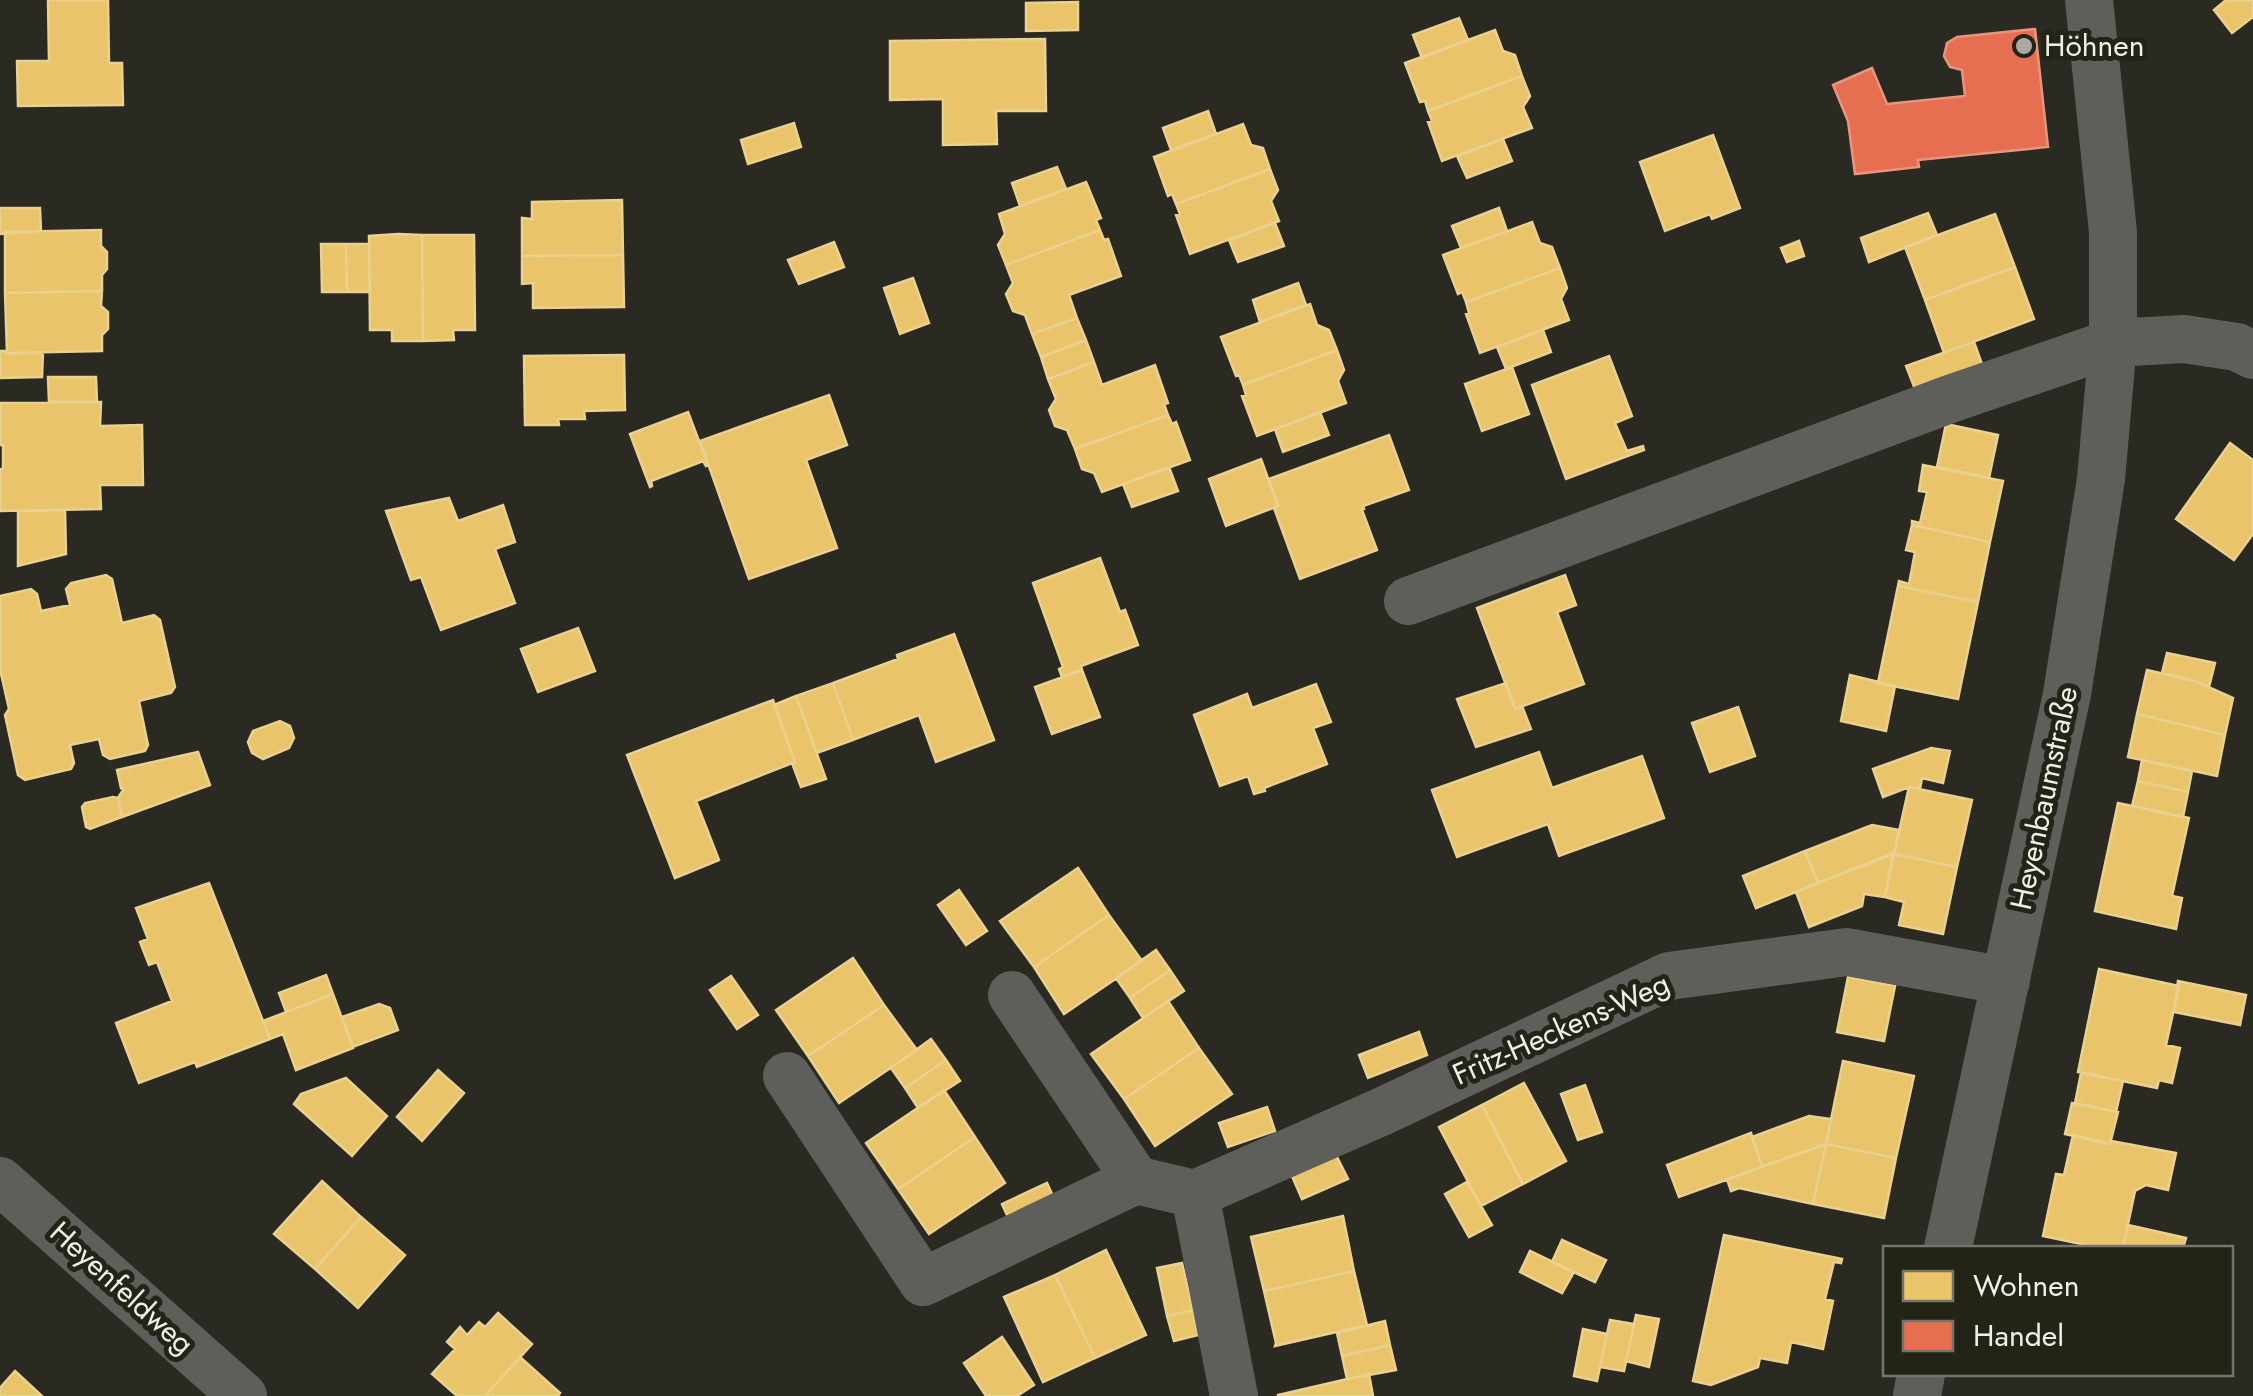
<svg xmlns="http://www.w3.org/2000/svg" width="2253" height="1396" viewBox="0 0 2253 1396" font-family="Jost,sans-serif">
<rect width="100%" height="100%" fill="#2a2a23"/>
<path fill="#e9c46a" stroke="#ebd190" stroke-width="2.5" d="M48,0h60l1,63h13l1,42 -105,1 -1,-45h32z
M2226,0h27v17l-21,16 -18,-23z
M1078,2v28l-52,1v-28z
M1459,18l9,22 -46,18 -9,-23z
M1495,30l8,21 12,4 7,21 -94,35 -3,-10 -5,1 -15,-39z
M1045,39l1,72h-50l1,33 -54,1v-46l-53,1v-59z
M1522,76l8,20 -7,11 9,21 -90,33 -14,-39 4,-1 -4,-10z
M1208,111l8,23 -45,16 -8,-22z
M794,123l7,24 -53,17 -7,-24z
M1243,124l8,21 12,3 7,21 -94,35 -4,-10 -4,2 -14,-39z
M1713,135l27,73 -28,11 -2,-5 -45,17 -25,-69z
M1503,139l9,22 -45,17 -10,-22z
M1057,167l9,22 -46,17 -8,-23z
M1270,169l8,21 -7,11 8,20 -89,33 -14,-39 4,-1 -4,-10z
M1086,182l15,36 -5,2 4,10 -94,35 -8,-20 7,-11 -6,-20z
M622,200l1,55 -101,1v-38l10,1v-17z
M0,208h40l1,23 -41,3z
M1499,208l8,23 -46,17 -9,-22z
M1928,213l9,22 -68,27 -8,-24z
M1995,214l20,53 -90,33 -20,-53z
M1532,222l8,21 12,4 8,21 -94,34 -4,-10 -4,2 -15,-39z
M1275,223l9,23 -46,16 -9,-22z
M101,230v16l6,6v17l-5,6v16l-97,2v-61z
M1100,230l4,10 4,-1 13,37 -52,19 8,23 -45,16 -7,-19 -12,-4 -7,-17 7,-11 -7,-18z
M398,234l24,1 1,106h-31v-11h-22l-1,-94z
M422,235h52l1,95h-22l1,10 -31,1z
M1799,241l5,15 -17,6 -6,-14z
M834,242l10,25 -45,17 -11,-24z
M321,244h25l1,48h-25z
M346,244h23l1,48h-23z
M623,255l1,52 -91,1v-25l-11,1v-28z
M2015,267l19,52 -90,34 -19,-53z
M1560,268l7,20 -6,11 8,21 -89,33 -14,-39 3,-1 -3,-11z
M913,278l16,45 -29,11 -16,-46z
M1298,283l8,22 -46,17 -7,-22z
M102,291l-1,15 7,6v17l-6,6v16l-95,2 -2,-60z
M1310,304l7,21 12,5 8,20 -94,35 -4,-10 -3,1 -15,-39z
M1077,318l9,22 -45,17 -9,-23z
M1543,330l8,22 -45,17 -9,-22z
M1086,340l8,22 -46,17 -7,-22z
M1974,342l8,22 -67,25 -9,-23z
M1337,350l7,20 -6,11 8,22 -89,33 -15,-40 4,-1 -3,-10z
M0,351h6l1,2h36l-1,24 -42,1z
M624,355l1,55 -41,1 1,8h-27l1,6h-34l-1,-69z
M1609,356l23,60 -17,7 12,28 16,-5 1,4 -78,29 -34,-94z
M1094,362l8,23 53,-20 13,38 -4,1 4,11 -93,34 -8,-19 -12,-4 -6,-16 7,-11 -8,-20z
M1512,367l17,47 -47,17 -17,-47z
M48,377h48l1,25h-48z
M829,395l18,50 -41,15 31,88 -88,31 -49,-138z
M101,402l-1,24 42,-1 1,60h-43l1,24 -101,2v-42h3v-24h-3v-42z
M688,412l20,53 -2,1 -3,-5 -52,20 1,5 -2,1 -20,-53z
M1320,412l9,23 -46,17 -8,-23z
M1168,415l4,9 4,-2 14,38 -88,32 -8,-19 -12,-4 -7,-20z
M1946,424l52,11 -9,43 -52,-11z
M1389,435l20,55 -46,16 1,3 -2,1 15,40 -77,29 -26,-71 4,-2 -9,-27z
M2230,443l23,17v74l-19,26 -58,-41z
M1261,459l17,47 -52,20 -17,-47z
M1923,465l80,16 -13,61 -78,-17v-4l8,2 7,-31 -8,-1z
M1169,467l9,24 -46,16 -9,-23z
M449,498l9,23 45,-16 12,37 -20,7 20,54 -74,27 -20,-53 -10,3 -25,-69z
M65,510l1,44 -48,12v-55z
M1912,525l78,17 -12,60 -80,-16 1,-5 10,3 6,-32 -9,-2z
M1100,558l20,54 5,-2 13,35 -57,21 1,4 -20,7 -3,-8 4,-2 -30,-84z
M106,575l6,4 10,44 32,-8 6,5 15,67 -4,6 -32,8 9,44 -3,6 -35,8 -7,-4 -4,-16 -29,6 4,18 -3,6 -46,11 -7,-5 -13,-60 4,-6 -9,-40v-73l31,-7 6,5 4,17 29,-6 -4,-16 5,-6z
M1565,575l11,30 -19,7 27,72 -69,25 -38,-101z
M1898,586l80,16 -20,97 -80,-16z
M578,628l17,43 -57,21 -17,-43z
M954,634l40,106 -58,22 -17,-47 -66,25 -20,-57 65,-24 -1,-4z
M2167,653l48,10 -6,24 -14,-6 -33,-8z
M1082,670l18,47 -48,17 -17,-47z
M2147,670l48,11 38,17 -8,37 -88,-21z
M1850,675l45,11 -9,45 -45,-10z
M833,683l20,57 -36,13 -21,-57z
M1506,683l9,26 7,-3 9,23 -55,18 -19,-48z
M1316,684l15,38 -18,6 14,36 -63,24 1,3 -11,3 -6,-18 -28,10 -26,-71 53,-21 5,14z
M796,696l30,83 -25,8 -9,-24 3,-1 -21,-57z
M773,700l22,62 -99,39 23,59 -44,18 -48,-123z
M1738,707l17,49 -45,16 -18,-49z
M2137,714l88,21 -8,41 -89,-19z
M280,721l10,5 4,12 -5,10 -26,11 -11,-6 -4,-11 5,-11z
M1931,748l19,3 -7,32 -21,-5 -2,11 -11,-2 -26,10 -10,-28z
M198,752l12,33 -88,32 -4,-19 5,-8 -2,-2 -4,-18z
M1539,752l13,36 90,-32 22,62 -105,38 -11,-32 -91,33 -25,-67z
M2142,760l50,11 -4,21 -50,-11z
M2138,781l50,11 -5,25 -51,-11z
M1909,787l63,13 -15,67 -63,-13z
M113,797l5,1 4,19 -32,12 -4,-2 -4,-20 3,-4z
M2118,803l71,15 -17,78 10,2 -6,31 -81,-18z
M1872,825l27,5 -5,24 -76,29 -13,-32z
M1805,851l13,32 -62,25 -13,-32z
M1893,853l-8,44 -21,-3 -2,12 -53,21 -13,-35z
M1894,854l63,13 -14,67 -44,-9 5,-23 -19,-5z
M1078,868l31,47 -75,52 -34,-46z
M209,883l61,156 -73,28 -2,-5 -56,21 -23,-60 56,-22 -15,-39 -8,3 -9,-23 8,-3 -12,-31z
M959,890l28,41 -21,14 -28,-40z
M1109,915l33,46 -78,53 -30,-47z
M1156,950l14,20 -40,28 -14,-20z
M853,958l31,47 -76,51 -32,-46z
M2099,969l80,17 -13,59 14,3 -8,35 -13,-3 -2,8 -79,-16z
M1170,970l14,21 -41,27 -13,-20z
M326,975l7,19 -47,18 -7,-19z
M731,976l27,39 -21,14 -27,-39z
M1848,977l47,9 -11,55 -47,-9z
M2178,981l68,14 -6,30 -66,-13z
M333,994l20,54 -57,22 -13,-36 -13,5 -7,-18z
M1168,1001l31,47 -75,51 -33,-45z
M379,1004l11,4 8,22 -45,17 -11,-30z
M884,1005l33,45 -78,53 -31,-47z
M1419,1032l8,23 -59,23 -9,-23z
M931,1039l15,21 -41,28 -14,-20z
M1199,1048l33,46 -77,52 -31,-47z
M946,1060l14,21 -42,27 -13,-20z
M1843,1061l71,15 -18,82 -70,-14z
M438,1070l26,23 -42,48 -25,-24z
M2081,1073l42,8 -7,31 -41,-9z
M346,1078l41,38 -35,40 -58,-52 7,-10z
M1524,1083l42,78 -43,23 -41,-79z
M1585,1085l17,47 -24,8 -17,-46z
M944,1090l31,47 -77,52 -32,-46z
M2072,1103l46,9 -8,32 -45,-10z
M1482,1105l41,79 -42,22 -42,-79z
M1267,1107l8,24 -47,16 -9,-24z
M1809,1116l22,3 -5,25 -64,23 -10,-30z
M1751,1133l11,34 -83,30 -12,-32z
M2073,1135l37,9 1,-3 65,12 -8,37 -22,-5 -11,6 -12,57h-23l-57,-12 13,-62 8,1z
M975,1137l30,46 -76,51 -31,-45z
M1826,1144l70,14 -12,60 -71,-14z
M1826,1144l-13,60 -74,-16 -8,3 -4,-12z
M1336,1155l12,24 -46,20 -10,-23z
M322,1181l39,36 -46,52 -41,-35z
M1467,1182l25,43 -23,12 -24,-43z
M1047,1183l11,24 -45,21 -11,-24z
M1343,1216l11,55 -90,20 -13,-54z
M361,1217l44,38 -47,53 -43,-39z
M2128,1225l58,13 -3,10h-60z
M1724,1235l118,24 -1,4 -7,-1 -9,37 8,2 -10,48 -32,-7 -4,21 -27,-5 -2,9 -47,18 -18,-4z
M1562,1240l44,20 -11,22 -43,-20z
M1106,1250l40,85 -51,23 -40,-83z
M1530,1251l44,21 -12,21 -42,-21z
M1182,1263l11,47 -26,6 -10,-48z
M1354,1271l13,54 -92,21 1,-3 -12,-52z
M1055,1275l40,83 -52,24 -39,-85z
M1193,1310l5,25 -24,6 -7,-25z
M498,1313l34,31 -47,52h-28l-25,-22 23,-25 -8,-7 13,-15 7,8 12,-13 6,5z
M1636,1315l23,4 -10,48 -23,-6z
M1610,1320l24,4 -10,47 -24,-4z
M1385,1321l5,24 -48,11 -5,-23z
M1583,1329l24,5 -10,47 -23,-5z
M1002,1337l32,48 -17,11h-31l-22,-33z
M1390,1345l6,25 -49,9 -5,-23z
M520,1357l40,36 -2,3h-73z
M15,1371l27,25h-42v-8z
M1369,1374l4,22h-95v-1z"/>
<path fill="#e76f51" stroke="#e9957e" stroke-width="2.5" d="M2035,29l13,118 -130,13 1,7 -64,7 -7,-53 -15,-36 39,-17 15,36 78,-8 -3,-26 -12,-3 -6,-11 3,-13 10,-6z"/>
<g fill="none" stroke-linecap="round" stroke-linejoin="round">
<path stroke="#5e5f5b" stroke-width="48" d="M1408,601l542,-202 163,-56 71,-4 53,8 16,8
M1012,995l124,185
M787,1076l136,206 213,-102 59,14
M0,1181l243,215
M1948,1248l119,-554 34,-215 12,-136v-111l-24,-232
M1234,1396l-39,-202 188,-83 286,-135 178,-24 159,29
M1917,1396l4,-22"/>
</g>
<circle fill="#aaaaa2" stroke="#232317" stroke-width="4" cx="2024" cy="46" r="10"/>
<g text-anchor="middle" stroke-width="10" stroke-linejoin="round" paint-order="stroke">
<g font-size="30" fill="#efefe7" stroke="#232317" text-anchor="start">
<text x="2044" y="56">Höhnen</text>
</g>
<g font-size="30" fill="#efefe7" stroke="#232317">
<text transform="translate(2044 798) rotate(-78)" y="10">Heyenbaumstraße</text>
<text transform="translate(1561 1029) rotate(-24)" y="10">Fritz-Heckens-Weg</text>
<text transform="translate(122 1288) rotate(42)" y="10">Heyenfeldweg</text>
</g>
</g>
<rect x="1883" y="1246" width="350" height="130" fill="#232317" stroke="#75756a" stroke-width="2.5"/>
<rect x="1903" y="1271" width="50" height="30" fill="#e9c46a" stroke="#75756a" stroke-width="2.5"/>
<text x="1973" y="1296" font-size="30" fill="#efefe7">Wohnen</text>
<rect x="1903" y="1321" width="50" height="30" fill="#e76f51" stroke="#75756a" stroke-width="2.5"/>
<text x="1973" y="1346" font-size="30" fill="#efefe7">Handel</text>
</svg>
